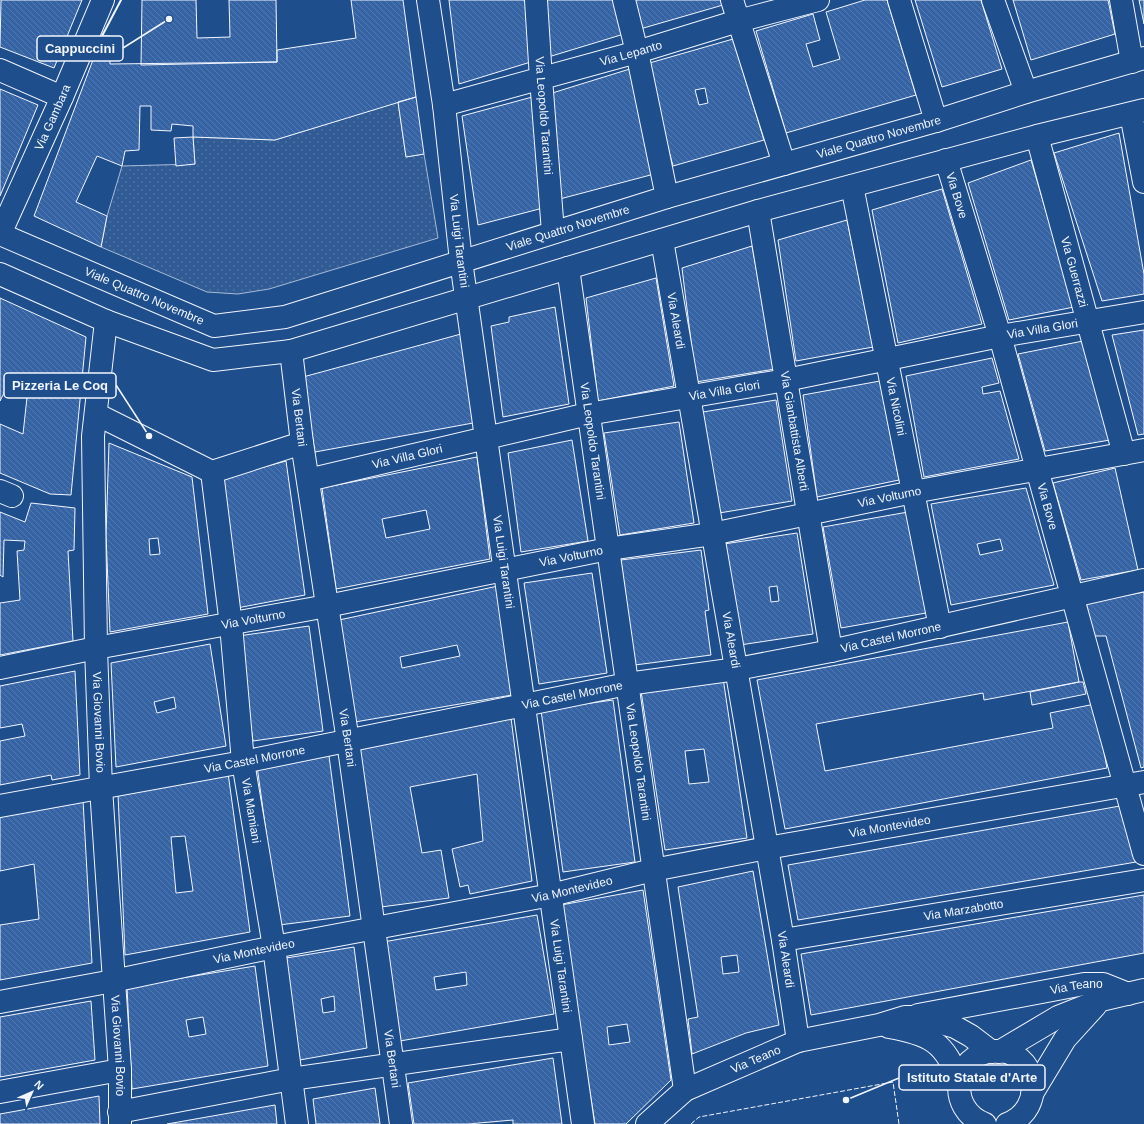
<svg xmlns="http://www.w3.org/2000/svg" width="1144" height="1124" viewBox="0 0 1144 1124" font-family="Helvetica,sans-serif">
<defs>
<pattern id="garden-dots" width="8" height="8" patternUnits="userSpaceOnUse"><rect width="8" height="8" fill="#305b95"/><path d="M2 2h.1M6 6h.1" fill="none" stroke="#4e73a5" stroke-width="1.8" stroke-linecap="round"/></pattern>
<pattern id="building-back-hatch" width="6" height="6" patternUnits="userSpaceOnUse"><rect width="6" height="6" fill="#3563a3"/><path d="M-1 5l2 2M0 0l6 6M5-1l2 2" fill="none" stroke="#537ab1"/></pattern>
</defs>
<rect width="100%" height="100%" fill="#1f4e8c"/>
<path fill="url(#garden-dots)" stroke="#a8bbd7" d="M398,102l8,55 18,-3 14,84 -169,51 -31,5 -31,-2 -106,-45 6,-31 15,-50 73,-2 -2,-27 82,3z"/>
<path fill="url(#building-back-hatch)" stroke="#f2f6ff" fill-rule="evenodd" d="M1,0h81l-28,68 -54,-21z
M142,0h54l1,38 33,-1 -1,-37h47l1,62 -136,3z
M351,0h52l13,97 -141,43 -82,-3v-11l-21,-2 -1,7 -20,-1v-24h-11l-1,44 -14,1 -3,15 -25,-10 -21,46 31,14 -6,31 -67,-31 68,-180h8v28l167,-2v-12l79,-12z
M449,0h81l4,61 -75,23z
M542,0h74l8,34 -79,24z
M633,0h89l1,5 -83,24z
M865,0h22l29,95 -130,38 -30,-102 57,-17 7,26 -14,4 7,23 27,-8 -14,-47z
M915,0h66l21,69 -60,18z
M1013,0h95l7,34 -84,26z
M1139,0h5v24z
M733,39l31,101 -91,26 -27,-102zM705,88l3,15 -9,2 -4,-15z
M633,68l25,105 -102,27 -7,-106z
M0,89l38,16 -38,91z
M536,96l7,112 -65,17 -16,-109z
M416,97l8,57 -18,3 -8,-55z
M1119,133l25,141v20l-42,7 -48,-148z
M193,137l2,27 -19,2 -2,-28z
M1031,160l43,147 -65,13 -41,-137z
M942,189l40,135 -84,19 -26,-133z
M847,220l26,127 -77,14 -18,-121z
M752,246l23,123 -79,13 -14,-114z
M656,278l18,108 -76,15 -12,-103z
M0,298l86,39 -15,158 -21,-1 -50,-21v-49l23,10 6,-55 -15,-6 -14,28z
M555,307l14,97 -66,13 -12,-91 18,-4v-5z
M1144,330v104l-6,1 -26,-100z
M461,334l12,89 -158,29 -12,-75z
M1083,341l27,99 -65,11 -27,-97z
M992,358l7,25 -17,4 1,7 17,-3 19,68 -95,18 -18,-101z
M880,381l19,99 -82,17 -14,-102z
M776,400l16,101 -73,12 -16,-101z
M679,422l15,101 -74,12 -16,-102z
M572,440l16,101 -67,11 -13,-99z
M109,443l83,34 16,137 -98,18 -4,-97zM158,538l2,16 -10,1 -1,-16z
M477,457l13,102 -154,30 -14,-101zM426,510l4,19 -44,9 -4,-19z
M286,461l19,134 -68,13 -18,-129z
M1115,468l23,102 -57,10 -28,-97z
M1026,488l28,97 -103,20 -20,-101zM1000,539l3,11 -23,5 -3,-11z
M31,503l44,5 -1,42 -6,1 5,90 -73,14v-52l20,-3 -3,-49 7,-1 1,-9 -21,-1 -1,37 -3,-2v-63l25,10z
M908,512l18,101 -85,15 -18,-101z
M797,533l16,101 -73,11 -16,-101zM777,586l2,15 -8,1 -2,-15z
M701,550l8,60 -4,1 6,44 -76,10 -14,-105z
M592,573l15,100 -68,11 -15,-101z
M498,586l14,109 -157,27 -16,-102zM457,645l3,11 -58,12 -2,-11z
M1144,592v175l-3,1 -35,-132h-12l-8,-33z
M1068,622l11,60 -95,18 -1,-7 -167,31 9,47 228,-43 -3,-15 45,-9 12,64 -322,61 -28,-149z
M309,626l14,105 -70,10 -15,-105z
M210,644l16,102 -110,21 -5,-104zM174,697l2,11 -19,5 -3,-11z
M75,671l5,104 -28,5 -1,-5 -51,10v-44l25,-5 -3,-12 -22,4v-42z
M723,678l24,160 -82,12 -24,-159zM704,749l5,33 -20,2 -4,-33z
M1079,682h4l3,12 -54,11 -2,-13z
M613,700l22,162 -72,10 -22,-162z
M511,718l21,163 -62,13 -2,-9 -8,2 -8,-38 31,-8 -6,-67 -67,13 12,66 19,-3 8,48 -68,9 -23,-157z
M329,756l21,160 -71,9 -22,-159z
M228,773l22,159 -125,23 -7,-161zM185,836l8,55 -17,2 -5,-56z
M83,800l9,163 -92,17v-55l39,-6 -5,-55 -34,7v-54z
M1120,806l16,56 -338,58 -10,-55z
M753,871l26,154 -33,8 -54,21 -4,-35 10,-2 -20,-130zM737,955l2,17 -16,2 -2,-17z
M643,890l28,190 -45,44h-31l-34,-219zM627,1024l3,18 -21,3 -2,-18z
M1144,895v58l-333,62 -10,-61z
M537,915l17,99 -154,27 -17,-99zM466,972l1,13 -31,5 -2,-13z
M354,947l13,101 -73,13 -14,-102zM334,996l1,15 -12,2 -2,-14z
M255,966l13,100 -136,23 -5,-102zM203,1017l3,17 -17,3 -3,-17z
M91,1001l4,59 -95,17v-60z
M553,1058l9,66h-49v-4l-45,4h-54l-6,-41z
M375,1088l5,36h-64l-3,-25z
M99,1096l1,28h-100v-10z
M275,1105l2,19h-110z"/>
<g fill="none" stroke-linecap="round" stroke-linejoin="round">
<g stroke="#f2f6ff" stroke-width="24">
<g id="minor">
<path id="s1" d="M428,0l16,105 17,156 122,863"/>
<path id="s2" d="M536,0l5,79 12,153"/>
<path d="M624,0l13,52 30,145"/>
<path d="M732,0l52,164"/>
<path d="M899,0l37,121"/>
<path d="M993,0l33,92"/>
<path d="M1121,0l11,62"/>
<path d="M0,70l62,27"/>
<path id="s3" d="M444,105l193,-53 101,-31 80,-21"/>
<path d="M1131,114l13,68"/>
<path id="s4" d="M1037,136l87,318"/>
<path id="s5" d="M946,160l54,176 144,518"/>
<path id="s6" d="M852,186l88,441"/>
<path id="s7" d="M758,211l73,440"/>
<path id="s8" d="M0,234l62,-137 41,-97"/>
<path id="s9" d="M662,240l121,700 15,101"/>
<path id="s10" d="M568,268l117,822"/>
<path id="s11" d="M106,321l-13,115 3,212 5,140 19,282v54"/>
<path id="s12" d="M291,351l11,92 46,298 53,383"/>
<path d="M96,414l116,58 90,-29"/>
<path id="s13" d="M212,472l19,153 12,137 31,185 23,177"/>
<path id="s14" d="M308,480l280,-66 198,-34 214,-44 144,-24"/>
<path d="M0,491l12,5"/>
<path id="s15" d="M0,668l96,-20 231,-42 281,-57 104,-15 201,-42 231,-42"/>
<path id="s16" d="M0,806l243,-44 384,-78 110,-15 94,-18 313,-71"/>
<path id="s17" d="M783,940l361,-60"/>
<path id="s18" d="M0,1002l113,-21 161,-34 277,-52 102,-25 114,-22 377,-66"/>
<path id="s19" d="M918,1015l166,-31h19l25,10"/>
<path d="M889,1027c40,7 57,15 70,55"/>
<path d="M0,1092l120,-22"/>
<path d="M119,1112l172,-33 280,-40"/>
<path id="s20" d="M647,1124l38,-34 113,-49 81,-16 26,-8h15l35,10 16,9 21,16"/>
</g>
</g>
<g stroke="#f2f6ff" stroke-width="24">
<g id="secondary">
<path id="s21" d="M0,234l214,92 71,-9 382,-120 269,-76 90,-29 118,-34"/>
<path d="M0,274l106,47 107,39 78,-9 467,-140 279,-75 107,-26"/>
<path d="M999,1052l59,-35 43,-17 43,-10"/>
<path d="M1033,1092l32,-53 31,-34"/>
</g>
</g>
<g stroke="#f2f6ff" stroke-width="24">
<path id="primary" d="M985,1124c-39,-15 -32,-70 9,-73 43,-3 54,58 13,73"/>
</g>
<use href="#minor" stroke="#1f4e8c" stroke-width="22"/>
<use href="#secondary" stroke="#1f4e8c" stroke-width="22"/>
<use href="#primary" stroke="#1f4e8c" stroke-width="22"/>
<path stroke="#f2f6ff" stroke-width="1" stroke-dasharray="5 2" stroke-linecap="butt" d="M691,1124l8,-7 194,-35 6,42"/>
<path stroke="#f2f6ff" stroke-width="2" d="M102,36l19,-36"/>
</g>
<g text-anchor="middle" stroke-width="3" stroke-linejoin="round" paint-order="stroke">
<g font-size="12" fill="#f2f6ff" stroke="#1f4e8c">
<text dy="4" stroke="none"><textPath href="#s3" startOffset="194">Via Lepanto</textPath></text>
<text dy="4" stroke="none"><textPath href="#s2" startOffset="116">Via Leopoldo Tarantini</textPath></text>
<text dy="4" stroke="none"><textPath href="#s8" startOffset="128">Via Gambara</textPath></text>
<text dy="4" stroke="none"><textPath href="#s21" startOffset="925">Viale Quattro Novembre</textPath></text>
<text dy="4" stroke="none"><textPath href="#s5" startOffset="37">Via Bove</textPath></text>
<text dy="4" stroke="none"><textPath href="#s21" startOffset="601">Viale Quattro Novembre</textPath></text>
<text dy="4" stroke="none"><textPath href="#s1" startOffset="243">Via Luigi Tarantini</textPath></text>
<text dy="4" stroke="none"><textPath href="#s4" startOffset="141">Via Guerrazzi</textPath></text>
<text dy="4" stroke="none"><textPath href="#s21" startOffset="157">Viale Quattro Novembre</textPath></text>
<text dy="4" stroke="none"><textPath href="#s9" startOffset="82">Via Aleardi</textPath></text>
<text dy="4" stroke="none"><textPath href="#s14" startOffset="750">Via Villa Glori</textPath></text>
<text dy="4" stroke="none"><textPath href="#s14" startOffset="426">Via Villa Glori</textPath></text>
<text dy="4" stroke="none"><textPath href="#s6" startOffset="225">Via Nicolini</textPath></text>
<text dy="4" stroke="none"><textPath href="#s12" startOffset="67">Via Bertani</textPath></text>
<text dy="4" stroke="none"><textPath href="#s7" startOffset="223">Via Gianbattista Alberti</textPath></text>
<text dy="4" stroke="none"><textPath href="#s10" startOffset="175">Via Leopoldo Tarantini</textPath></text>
<text dy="4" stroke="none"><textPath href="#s14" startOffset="102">Via Villa Glori</textPath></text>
<text dy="4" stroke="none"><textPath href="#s15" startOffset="906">Via Volturno</textPath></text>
<text dy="4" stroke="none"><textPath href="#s5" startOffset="361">Via Bove</textPath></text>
<text dy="4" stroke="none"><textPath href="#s15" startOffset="582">Via Volturno</textPath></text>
<text dy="4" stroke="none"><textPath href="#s1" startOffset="567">Via Luigi Tarantini</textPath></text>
<text dy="4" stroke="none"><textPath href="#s15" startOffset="258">Via Volturno</textPath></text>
<text dy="4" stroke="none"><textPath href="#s16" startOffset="907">Via Castel Morrone</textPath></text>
<text dy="4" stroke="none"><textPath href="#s9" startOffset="406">Via Aleardi</textPath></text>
<text dy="4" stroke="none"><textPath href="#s16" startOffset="583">Via Castel Morrone</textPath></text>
<text dy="4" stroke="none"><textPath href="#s11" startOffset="402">Via Giovanni Bovio</textPath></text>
<text dy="4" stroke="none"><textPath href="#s12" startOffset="391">Via Bertani</textPath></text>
<text dy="4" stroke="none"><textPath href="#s16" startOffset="259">Via Castel Morrone</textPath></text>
<text dy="4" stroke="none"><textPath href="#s10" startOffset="499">Via Leopoldo Tarantini</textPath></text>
<text dy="4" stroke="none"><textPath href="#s13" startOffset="341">Via Mamiani</textPath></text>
<text dy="4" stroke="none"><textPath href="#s18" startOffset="907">Via Montevideo</textPath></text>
<text dy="4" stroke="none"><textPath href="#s18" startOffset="583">Via Montevideo</textPath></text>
<text dy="4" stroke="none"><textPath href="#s17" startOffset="183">Via Marzabotto</textPath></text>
<text dy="4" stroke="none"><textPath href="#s18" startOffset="259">Via Montevideo</textPath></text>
<text dy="4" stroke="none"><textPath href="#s9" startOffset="730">Via Aleardi</textPath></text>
<text dy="4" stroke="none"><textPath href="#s1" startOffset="975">Via Luigi Tarantini</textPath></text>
<text dy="4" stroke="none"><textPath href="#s19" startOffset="161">Via Teano</textPath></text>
<text dy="4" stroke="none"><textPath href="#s11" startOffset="726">Via Giovanni Bovio</textPath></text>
<text dy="4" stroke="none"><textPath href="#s12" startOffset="715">Via Bertani</textPath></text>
<text dy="4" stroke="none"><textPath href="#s20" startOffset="128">Via Teano</textPath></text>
</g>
</g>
<path fill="none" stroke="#f2f6ff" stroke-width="1.5" d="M169 19L123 48M149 436L116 385M846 1100L899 1078"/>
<g fill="#f2f6ff" stroke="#1f4e8c" stroke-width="1.5">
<circle cx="169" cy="19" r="4"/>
<circle cx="149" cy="436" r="4"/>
<circle cx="846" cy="1100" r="4"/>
</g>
<g fill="#1f4e8c" stroke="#f2f6ff" stroke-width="1.5">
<rect x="37" y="36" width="86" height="25" rx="4"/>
<rect x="4" y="373" width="112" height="25" rx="4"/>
<rect x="899" y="1065" width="146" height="25" rx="4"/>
</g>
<g font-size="13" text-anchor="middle" font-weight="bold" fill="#f2f6ff">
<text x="80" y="53">Cappuccini</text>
<text x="60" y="390">Pizzeria Le Coq</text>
<text x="972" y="1082">Istituto Statale d'Arte</text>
</g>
<g transform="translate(32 1092) rotate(45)" stroke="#1f4e8c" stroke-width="3" paint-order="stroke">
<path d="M0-3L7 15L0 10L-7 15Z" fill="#f2f6ff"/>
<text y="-6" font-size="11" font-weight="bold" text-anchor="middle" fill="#f2f6ff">N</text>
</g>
</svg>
